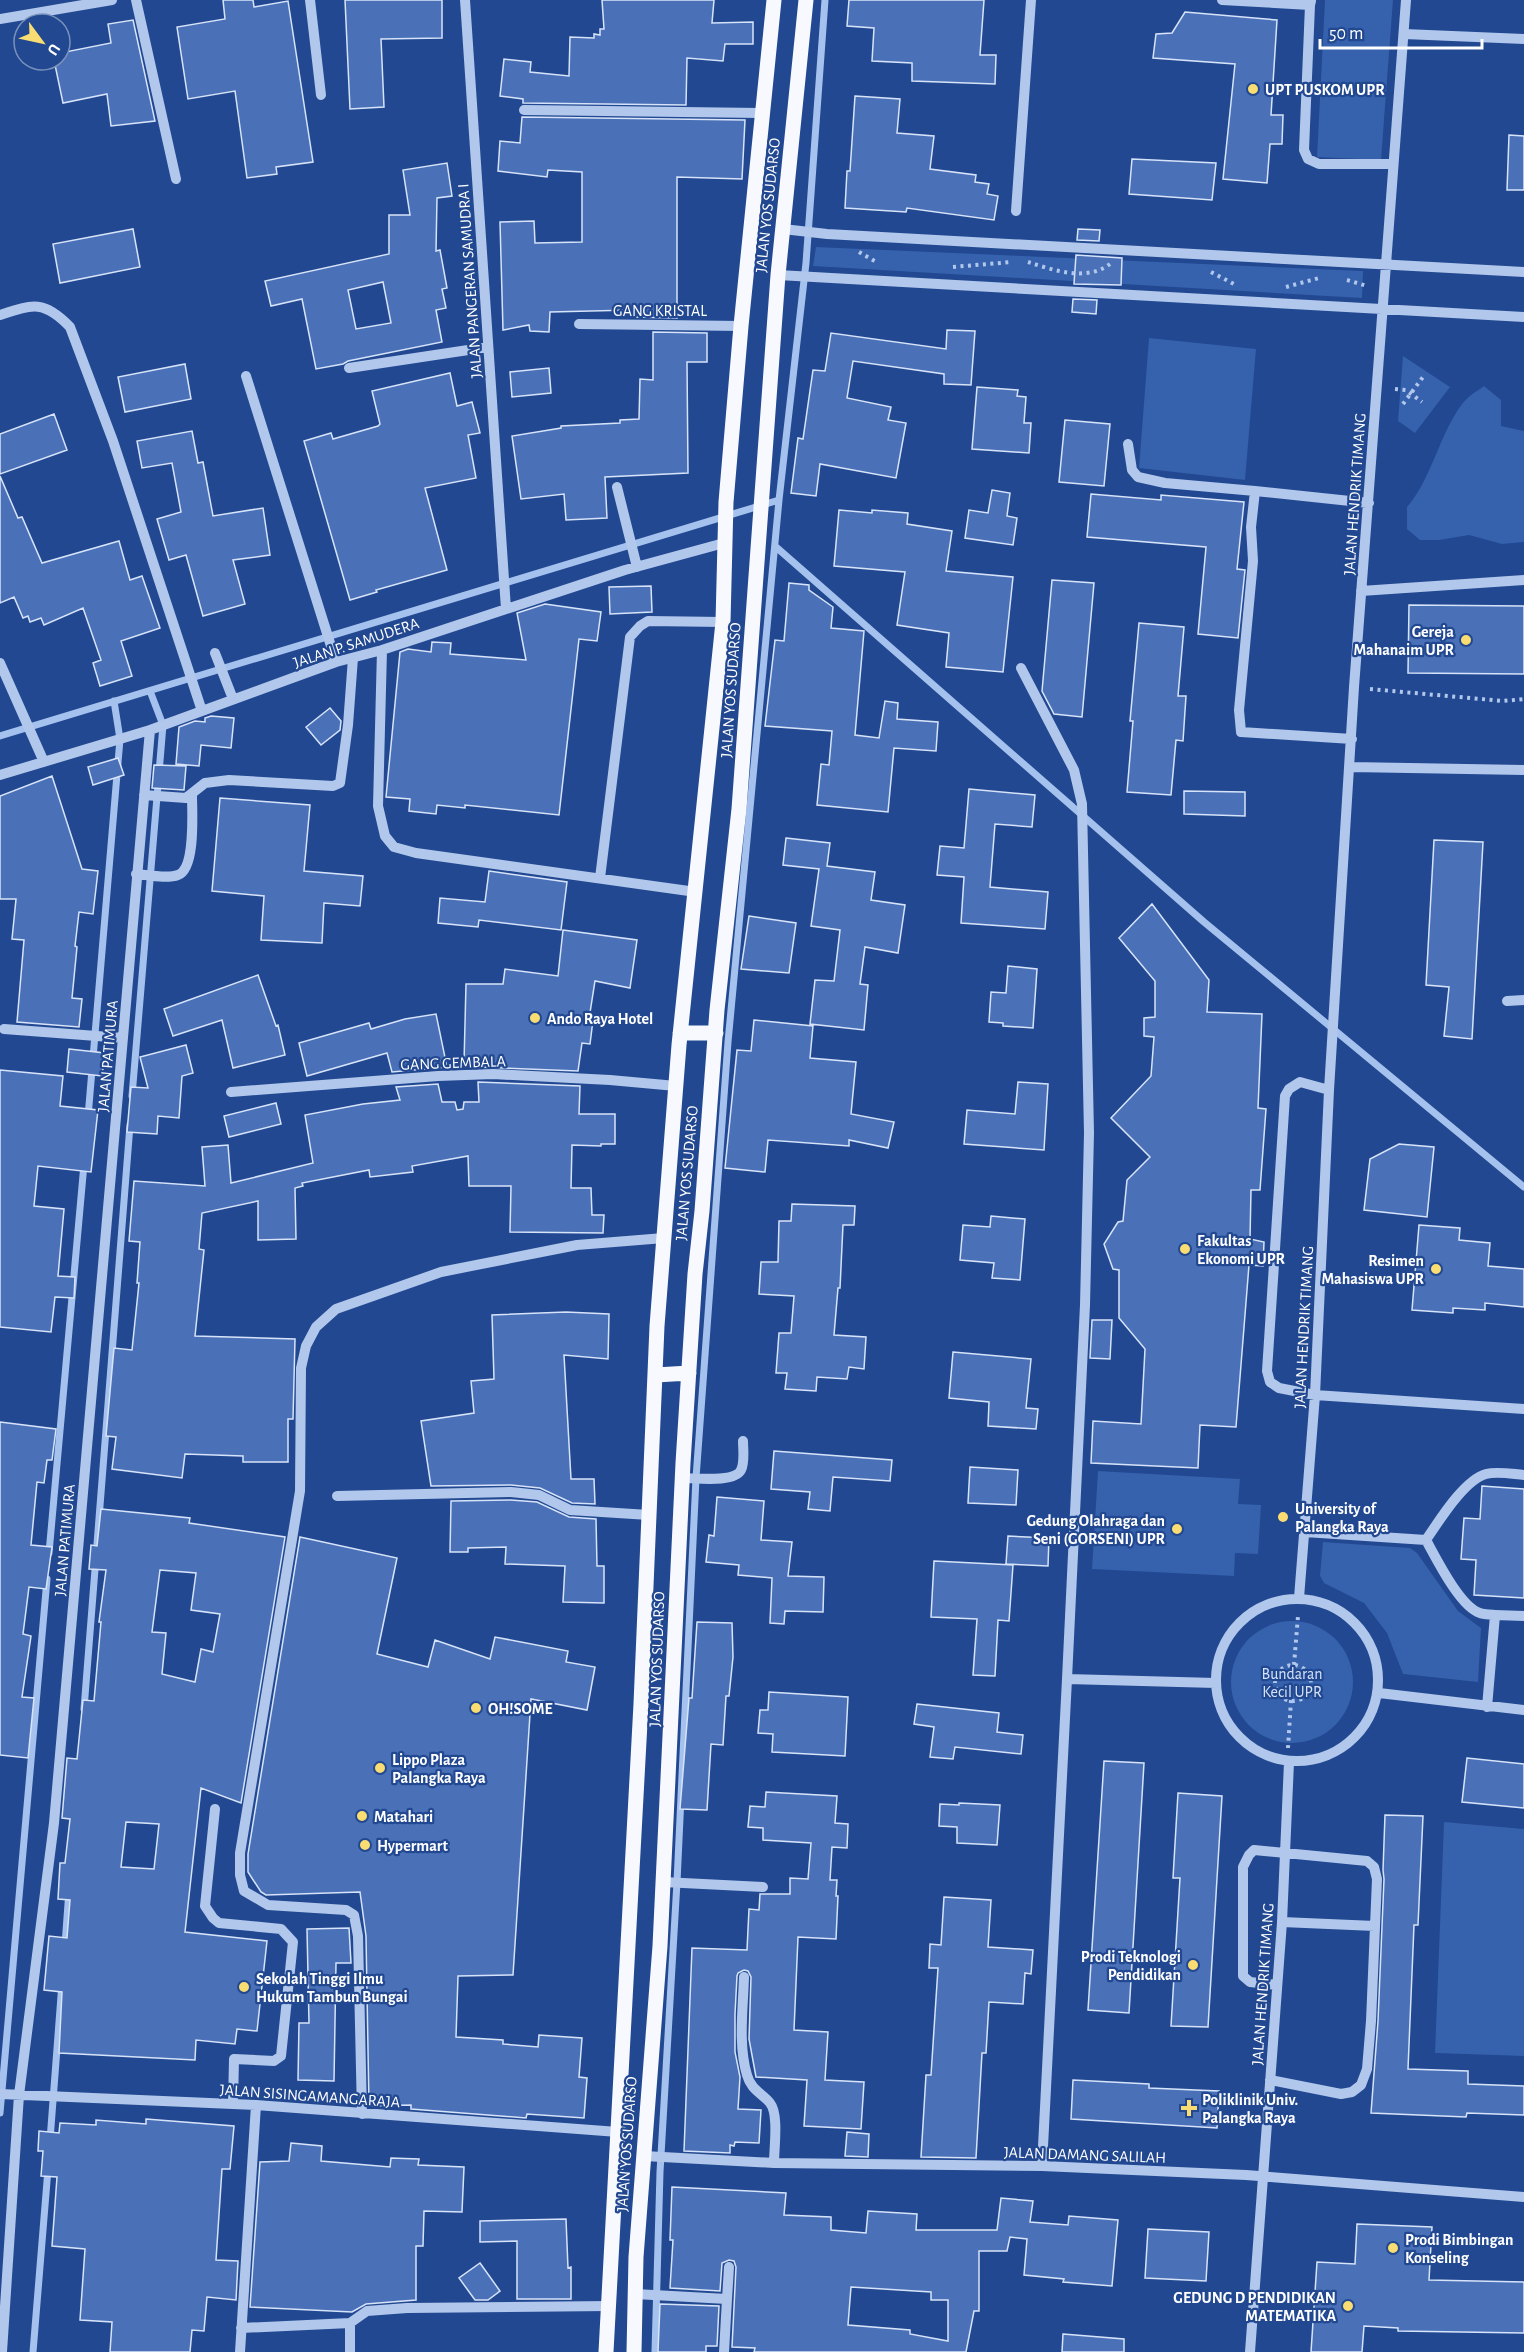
<svg xmlns="http://www.w3.org/2000/svg" width="1524" height="2352" viewBox="0 0 1524 2352" font-family="'Alegreya Sans',sans-serif">
<rect width="100%" height="100%" fill="#214890"/>
<path fill="#3561ad" d="M1325,0h68l-12,160 -64,-3z
M816,247l547,24 -1,27 -549,-32z
M1149,338l107,11 -11,131 -106,-12z
M1403,356l47,31 -35,46 -17,-12z
M1484,386l17,14v26l23,5v111l-22,2 -33,-9 -30,5h-19l-13,-11v-22c25,-29 32,-72 55,-103 5,-7 15,-13 22,-18z
M1098,1471l142,8 -2,25 23,1 -3,49 -23,-1 -1,23 -142,-7z
M1323,1542l87,6 7,5 41,58 23,17 -3,54 -75,-8 -16,-41 -23,-30 -40,-20 -4,-7z
M1231 1682a61 61 0 1 1 122 0a61 61 0 1 1-122 0Z
M1444,1822l80,7v227l-89,-3z"/>
<g fill="none" stroke-linecap="round" stroke-linejoin="round">
<path stroke="#a5c1ee" stroke-width="7" d="M776,547l428,375 320,265
M0,736l779,-236
M132,1096l31,-371 -13,-34
M88,1117l32,-378 -6,-38
M49,1553l35,-389
M84,1709l46,-584
M65,1945l4,-55
M0,2113l47,-534
M50,2140l12,-157
M33,2352l15,-183
M655,2352l5,-180 17,-290 19,-404 32,-436 51,-542 27,-237 19,-263"/>
</g>
<path fill="#4a71b7" stroke="#d7e3f9" stroke-width="1.5" fill-rule="evenodd" d="M223,0h30l1,7 34,-6 25,161 -37,5 1,7 -30,4 -12,-87 -47,8 -11,-72 48,-8z
M345,0h97v38l-61,1 3,68 -34,2z
M602,0h112l-2,23 41,-1v22h-28l-2,17 -36,-3 -1,47 -163,-2v-4l-23,-3 4,-37 27,3 -1,10 39,4 1,-39 24,1v-4l6,1v-6h4z
M849,0h135l-4,55h16l-1,29 -83,-3v-18l-40,-2 2,-33 -27,-2z
M1185,12l92,8 -6,95h12l-1,29h-12l-3,39 -44,-4 12,-115 -82,-6 3,-24 16,-1z
M133,20l22,101 -44,5 -4,-32 -44,9 -9,-43h6v-7l51,-10 -3,-19z
M855,96l45,3 -3,34 37,3 -4,33 46,6 -1,7 14,2 -2,10 11,2 -4,24 -87,-12 -1,4 -61,-4 2,-37h3z
M522,117l223,3 -3,59 -65,-2v141l-45,-1v-7l-82,2 -1,20 -19,-1 -1,-6 -26,5 -3,-108 34,-1 1,22 47,-1v-70l-34,-2 -1,7 -49,-6 2,-30 20,2z
M1509,135l15,1v54h-17z
M1132,159l84,4 -4,37 -83,-6z
M447,163l5,33 -15,2 -1,53 4,-1 7,38 -5,1 4,19 -10,2 6,32 -94,19 -5,3 -27,5 -14,-70 -31,7 -6,-25 124,-27v-39h21l-7,-45zM383,282l8,41 -35,6 -8,-39z
M133,229l7,38 -80,16 -7,-39z
M1078,229l22,1 -1,11 -22,-1z
M1076,255l46,3 -1,27 -47,-1z
M1073,299l24,1 -1,14 -24,-2z
M947,330l28,1 -4,54 -27,-1v-10l-91,-13 -6,37 44,9 -3,13 18,3 -10,55 -76,-14 -4,32 -25,-3 7,-55 5,1 10,-69 12,1 6,-38 115,16z
M653,332l54,1v29h-20l1,111 -83,4 2,41 -41,2 -2,-26 -43,5 -9,-63 49,-8v-2l59,-3v-3l19,-1 1,-40 13,1z
M185,364l6,35 -66,13 -7,-35z
M549,368l2,25 -39,4 -2,-25z
M450,373l7,33 15,-4 8,31 -12,2 8,43 -51,10 22,82 -71,20 1,2 -27,8 -46,-159 27,-8 2,6 45,-13 2,-2 -8,-33z
M977,387l41,3 -1,6 9,1 -2,26h7l-2,30 -57,-4z
M54,414l13,36 -67,24v-40z
M1065,420l45,4 -6,62 -45,-4z
M192,431l6,32 5,-1 10,54 50,-8 7,47 -37,5 12,44 -42,12 -17,-61 -17,5 -12,-41 24,-7 -9,-49 -30,5 -5,-27z
M0,476l18,42 4,-1 20,46 77,-22 11,39 12,-4 18,52 -39,13 11,35 -32,10 -7,-23 8,-3 -18,-52 -39,17 -3,-7 -11,4 -2,-6 -5,2 -9,-21 -14,6z
M992,490l18,3 -3,23 10,2 -4,27 -48,-7 4,-28 19,3z
M1091,494l70,6v-5l83,7 -7,67 8,1 -7,68 -40,-4 8,-87 -119,-10z
M839,510l33,3v-3l36,3 -1,11 45,7 -6,40 67,6 -10,95 -57,-5 3,-34 -52,-8 8,-53 -71,-6z
M1052,580l42,3 -12,134 -28,-3 -12,-23z
M789,583l20,2v5l24,17 -2,21 33,3 -9,104 24,3 6,-37 13,2 -1,16 41,3 -2,29 -42,-3 -6,64 -71,-7 4,-41 8,1 3,-34 -67,-5 10,-86 9,1z
M651,586l1,26 -42,2 -1,-27z
M545,604l56,8 -4,29 -18,-2 -20,176 -94,-10v3l-28,-3 -1,9 -27,-3 1,-12 -24,-2 14,-145 8,-3 23,3 1,-10 19,1 -1,11 76,6 -9,-47z
M1409,605l115,1v68l-116,-1z
M1139,623l45,4 -6,69h8l-3,45 -7,-1 -5,55 -44,-3 6,-71h-3z
M330,708l11,13 -1,9 -19,15 -15,-18z
M211,716l23,2 -3,30 -30,-3 -2,21 -23,-2 3,-37 16,-6 10,1v-4z
M118,758l6,17 -31,10 -5,-18z
M154,765l32,1 -2,24 -32,-2z
M52,776l30,93 16,2 -5,43 -14,-2 -4,34 2,1 -5,51 10,1 -3,28 -62,-5 7,-82 -12,-1 4,-40h-16v-103z
M969,789l66,6 -3,32 -37,-3 -5,63 58,5 -3,37 -84,-6 3,-46 -27,-2 3,-29 24,2z
M1184,791l61,1v24l-61,-2z
M220,798l90,7 -6,66 59,5 -3,30 -36,-3 -2,40 -61,-3 3,-44 -52,-5z
M786,838l44,5 -3,23 48,6 -4,28 34,5 -7,48 -33,-6 -5,37 8,1 -4,45 -54,-6 5,-44 19,1 6,-51 -29,-4 8,-57 -36,-4z
M1434,840l49,2 -11,197 -28,-3 5,-49 -23,-2z
M489,871l78,11 -6,48 -82,-10 -1,7 -40,-4 2,-25 45,4z
M1152,904l57,76 -2,32 55,2 -4,94 8,1 -6,81h-9l-1,49 14,3 -1,24 -14,-1 -13,162 -36,-2 -2,43 -107,-5 2,-42 48,3 4,-75 -26,-31v-48l-6,-1 -9,-25 14,-22 5,-1 4,-41 23,-23 -39,-39 40,-42 3,-39 -10,-1v-18l11,-1v-36l-36,-43z
M749,916l47,7 -7,50 -48,-4z
M563,930l74,10 -7,48 -35,-7 -6,38 4,1 -3,24 -8,-1 -4,28 -101,-4v-6l-13,2 2,-79h37l2,-15 53,7z
M1008,966l29,3 -4,59 -30,-2v-3l-14,-1 2,-30 15,1z
M258,975l18,51 2,-1 7,30 -52,13 -11,-48 -49,16 -9,-27z
M436,1014l11,53 -55,5 -5,-19 -80,23 -8,-33 70,-20 2,6 34,-10z
M754,1020l59,6 -3,32 46,4 -5,52 43,8 -6,26 -39,-8v6l-81,-6 -3,32 -40,-4 12,-118 14,1z
M186,1045l7,28 -11,3 -3,42 -21,-2 -1,18 -30,-2 4,-45 17,1 -8,-31z
M69,1049l36,4 -3,23 -35,-4z
M0,1070l63,6 -3,30 38,4 -7,62 -53,-6 -4,40 30,3 -6,67 17,1 -1,21 -19,-1 -4,35 -51,-5z
M478,1082l102,4 -1,28h36v30h-14v2l-29,-1 -1,43h20l1,27h12l-1,18 -93,-1 1,-46h-42l-1,-30 -56,10 1,6 -43,5 -1,-7 -67,13 1,3 -8,2 1,51 -38,1v-39l-56,12 -3,36 5,1 -9,86 100,3 -2,80h-5v43h-45v-6l-58,-2 -3,24 -70,-9 4,-32 -10,-1 8,-88 18,2 7,-67h-2l3,-41 -11,-1 5,-60 71,5 -3,-39 26,-2 3,38 82,-20 -8,-48 58,-11 37,-4 -4,-13 42,-3 4,18h13l2,8 6,-1 1,-7h15z
M1018,1082l30,2 -4,66 -80,-6 3,-34 48,4z
M276,1103l5,21 -52,13 -5,-21z
M1399,1144l35,3 -7,70 -63,-7 6,-51z
M792,1204l63,2 -1,19h-11l-3,63h-2l-4,47 32,2 -2,32 -15,-2 -2,12 -30,-2 -1,14 -31,-2 2,-16h-11l3,-40h12l3,-37 -35,-2 2,-32h17l1,-41h12z
M991,1216l34,3 -5,61 -28,-2 2,-15 -34,-3 3,-35 27,2z
M1419,1225l41,3 -1,12 31,3 -2,23 36,3v38l-39,-4v7l-32,-2v5l-41,-3z
M566,1312l43,2 -1,45 -44,-4 7,124h23l1,25 -23,-1 -32,-15 -29,-3 -80,1 -10,-65 53,-8 -3,-32 23,-2 -2,-64z
M1092,1320h20l-2,39 -20,-1z
M953,1352l78,7 -5,49 12,1 -2,20 -48,-3 1,-24 -40,-4z
M0,1422l56,7 -4,31h-5l-3,23 -7,-1 -6,63 21,2 -6,42 -17,-2 -6,47 8,2 -9,61 12,1 -6,60 -28,-3z
M774,1451l118,9 -2,21 -57,-4 -3,34 -22,-2 2,-17 -39,-3z
M970,1467l48,3 -2,35 -48,-2z
M1482,1486l42,3v109l-50,-3 2,-35 -15,-1 3,-41 16,1z
M717,1497l47,4 -3,39 31,2 -4,34 36,1 -1,35 -38,-1 -1,13 -14,-1 2,-45 -34,-3 1,-10 -33,-3 3,-27 5,1z
M511,1500l26,2 32,15 27,2 1,47h7v37l-41,-1 2,-36 -60,-2 1,-17 -38,1v4h-18l1,-51z
M101,1509l89,9 -1,5 96,14 -44,266 -40,-15 -16,144 82,9 -10,90 -20,-2 -2,15 -39,-4 -1,20 -136,-7 3,-61 -18,-2 5,-54 18,2 3,-38 -12,-1 2,-36h5l5,-44 -8,-1 5,-60 10,1 6,-59 11,1 7,-79h-2l7,-52 -17,-1 2,-24 6,1zM160,1570l36,3 -5,37 29,4 -7,38 -12,-3 -6,33 -33,-8 4,-41 -14,-1zM126,1822l33,2 -5,45 -33,-2z
M1008,1536l41,2 -1,28 -42,-2z
M300,1537l97,21 -20,96 51,13 7,-27 55,19 5,-22 73,14 -2,11 29,5 -8,43 -56,-11 -18,276 -55,1 -2,61 47,3v4l35,3 1,-12 43,3 -3,39 8,1 -3,40 -57,-4 -1,4 -115,-9v-4l-42,1 -3,-170 -6,-44 -94,3 -5,-3 -13,-20v-18z
M934,1561l79,4 -4,56 -11,-1 -3,56 -22,-1 4,-56 -46,-2z
M697,1622l35,1 1,34 -4,39h-3l-3,49 -12,-1 -4,66 -27,-1 9,-111h3z
M769,1692l79,5 -3,59 -73,-4 1,-18 -15,-1 2,-23h8z
M917,1704l82,9 -2,19 26,3 -2,19 -66,-7 -2,12 -23,-2 4,-30 -20,-3z
M1467,1758l57,6v44l-62,-6z
M1104,1761l40,2 -15,250 -41,-3z
M766,1792l71,4 -2,27 13,1 -1,24 -15,-1 -2,33h7l-1,16h2l-2,43 -38,-2 -4,93 34,2 -3,48 39,2 -3,47 -57,-3 3,-46 -51,-3 -7,-38 2,-62 -3,-6 -4,-1 -6,3 -1,3 -2,38v38l5,25 -2,32 23,1 -2,33 -24,-1 -1,4 -4,-1v8l-46,-2 8,-203 55,2 2,-41 10,1 1,-16h30v-16l18,1 3,-36 -48,-3v-12l-15,-1 2,-21 15,1z
M1178,1793l44,3 -14,231 -37,-1 9,-148h-7z
M959,1803l41,2 -3,40 -40,-2v-16l-18,-1 1,-22 19,1z
M1385,1815l38,1 -5,109h-4l-6,144 60,2v13l56,2v29l-57,-2 -1,4 -95,-4 7,-92 6,-142 -1,-9z
M944,1897l47,3 -3,47 45,3 -2,24 -6,-1 -2,31 -34,-2 -3,51h-4l-6,105 -55,-1 5,-82h5l7,-107h-9l1,-24 11,1z
M349,1928l2,35h-15l-2,118 -36,-1 1,-57h10l-2,-94z
M1073,2080l76,4v4l70,3 -2,37 -146,-9z
M146,2119l88,7 -4,43h-8l-6,91 22,1 -2,39 -29,-3 -3,34 -12,-1 -2,22h-80l2,-30 -32,-2 5,-71 -33,-3 5,-69 -16,-1 2,-25h-5l1,-20 20,2 1,-10 36,2v-5l50,4z
M847,2132l22,2 -1,23 -23,-1z
M291,2143l31,3 -1,15 69,6 1,-9 28,1 -1,6 46,2 -2,45 -38,-1 -1,35h-7v54l-50,4 -14,8 -102,-5 10,-145 29,-1z
M672,2187l114,6 -2,22 47,2v13l35,3 2,-22 49,3 -1,16h81l4,-32 32,3 -3,21 38,3 1,-9 49,4 -6,66 -49,-4 1,-3 -40,-4 3,-36 -17,-2 -3,14h-28v60h-5l-8,41h-212l1,-4 -23,-1 4,-80 -2,-6 -5,-1 -7,3 -2,28 -50,-3 3,-48h-3zM851,2287l80,5v8h17v41l-38,-7v-4l-62,-5z
M566,2219l2,49 3,-1v32h-54v-58l-37,1v-21z
M1357,2224l75,3 -3,53 95,2v51l-126,-2v-3l-34,-2 -2,26h-51l6,-90 38,2z
M1148,2229l61,3 -3,49 -61,-3z
M480,2263l20,28 -12,9h-13l-16,-22z
M660,2304l59,2 -2,40h-11v6h-48z
M1063,2334l61,5v13h-62z"/>
<g fill="none" stroke-linecap="round" stroke-linejoin="round">
<path stroke="#b1c7ec" stroke-width="4" stroke-dasharray="3 4.5" stroke-linecap="butt" d="M859,252l19,11
M1028,262c25,8 58,20 82,2
M953,267l59,-5
M1211,272l23,12
M1347,280l20,6
M1286,287l33,-9
M1395,389l11,1 16,12
M1403,404l20,-27
M1370,689l133,12 21,-2
M1294,1665l4,-49
M1275 1683a18 18 0 1 1 36 0a18 18 0 1 1-36 0Z
M1288,1748l3,-48"/>
<path stroke="#b1c7ec" stroke-width="10" d="M136,0l40,179
M310,0l11,95
M465,0l41,609
M1222,0l88,5 1,-4
M1310,5l-6,145 4,9 11,5h74
M0,19l112,-19
M1404,34l120,5
M524,110l237,3
M1016,211l15,-211
M783,229l44,5 697,38
M778,275l746,42
M0,315c33,-11 44,-15 70,12l43,114 89,270
M579,324l162,2
M349,368l139,-21
M246,376l90,286
M1128,444l4,26 6,7 27,6 90,8
M617,487l20,80
M1361,591l163,-11
M382,650l-4,156 7,30 9,11 22,6 280,39
M215,653l18,46
M0,663l44,99
M1021,668l53,102 8,34 7,329 -4,172 -18,374
M1352,739l-111,-7 -2,-22 14,-149 -2,-34 4,-36 114,12
M1351,767l173,3
M0,775l150,-45 186,-68 46,-12 243,-80 99,-27
M144,795l42,3 19,-15 24,-3 104,6 7,-3 8,-58 5,-67
M136,874c12,1 31,5 42,1 18,-6 14,-64 14,-80
M600,878l30,-241 10,-11 8,-5 75,1
M1507,1001l17,-1
M4,1029l119,9
M1329,1090l-29,-8 -11,7 -4,7 -18,275 3,11 9,6 36,7 209,14
M231,1092l207,-16 55,-2 117,6 66,6
M682,1478c14,0 53,5 59,-8 4,-8 2,-21 2,-29
M337,1496l174,-4 28,3 31,15 79,5
M1305,1532l121,8c10,18 34,67 54,73 4,2 11,1 15,2l-8,92
M1426,1540c13,-19 38,-60 60,-66 11,-3 26,0 38,1
M1299,1598l16,-203 14,-305 25,-403 52,-687
M1216 1680a81 81 0 1 1 162 0a81 81 0 1 1-162 0Z
M1495,1615l29,1
M1379,1693l145,17
M215,1809l-10,97 8,12 6,5 62,6 12,13 -12,114 -7,5 -40,-2 -1,45
M663,1882l100,5
M1282,1922l93,4
M744,1977c-1,32 -6,68 3,98 4,15 15,18 23,28 9,11 4,45 4,60
M1270,2080l71,14 11,-2 9,-7 6,-16 4,-48 6,-142 -3,-12 -7,-6 -113,-11 -5,5 -6,12v109l7,6 26,3
M0,2094l256,11 362,27
M362,2114l-4,-178 -4,-21 -8,-5 -78,-5 -24,-14 -4,-16v-22l60,-362 1,-123 5,-22 10,-19 20,-18 105,-37 136,-27 87,-7
M644,2156l130,7 268,3 204,9 278,22
M1042,2166l25,-487 149,4
M635,2294l92,5 -3,53
M727,2299l2,-32
M241,2328l109,-5
M2,2352l17,-257 35,-272 96,-1093
M240,2352l16,-247
M350,2352v-29l17,-12 40,-3 202,-2
M1250,2352l32,-430 7,-160"/>
<path stroke="#f7f9ff" stroke-width="15" d="M680,1033h36
M656,1375l33,-2
M606,2352l35,-648 16,-378 22,-281 44,-423 3,-120 15,-176 33,-326
M634,2352l2,-95 24,-311 23,-483 12,-189 7,-63 15,-201 22,-201 39,-534 28,-275"/>
</g>
<g fill="#f9dd73" stroke="#214890" stroke-width="2">
<circle cx="1253" cy="89" r="6"/>
<circle cx="1466" cy="640" r="6"/>
<circle cx="535" cy="1018" r="6"/>
<circle cx="1185" cy="1249" r="6"/>
<circle cx="1436" cy="1269" r="6"/>
<circle cx="1283" cy="1517" r="6"/>
<circle cx="1177" cy="1529" r="6"/>
<circle cx="476" cy="1708" r="6"/>
<circle cx="380" cy="1768" r="6"/>
<circle cx="362" cy="1816" r="6"/>
<circle cx="365" cy="1845" r="6"/>
<circle cx="1193" cy="1965" r="6"/>
<circle cx="244" cy="1987" r="6"/>
<path d="M1186 2099h6v6h6v6h-6v6h-6v-6h-6v-6h6z"/>
<circle cx="1393" cy="2248" r="6"/>
<circle cx="1348" cy="2306" r="6"/>
</g>
<g text-anchor="middle" stroke-width="4.5" stroke-linejoin="round" paint-order="stroke">
<g font-size="16" font-weight="bold" fill="#fff" stroke="#214890" text-anchor="start">
<text x="1265" y="95">UPT PUSKOM UPR</text>
<text x="1454" y="637" text-anchor="end">Gereja<tspan x="1454" dy="18">Mahanaim UPR</tspan></text>
<text x="547" y="1024">Ando Raya Hotel</text>
<text x="1197" y="1246">Fakultas<tspan x="1197" dy="18">Ekonomi UPR</tspan></text>
<text x="1424" y="1266" text-anchor="end">Resimen<tspan x="1424" dy="18">Mahasiswa UPR</tspan></text>
<text x="1295" y="1514">University of<tspan x="1295" dy="18">Palangka Raya</tspan></text>
<text x="1165" y="1526" text-anchor="end">Gedung Olahraga dan<tspan x="1165" dy="18">Seni (GORSENI) UPR</tspan></text>
<text x="488" y="1714">OH!SOME</text>
<text x="392" y="1765">Lippo Plaza<tspan x="392" dy="18">Palangka Raya</tspan></text>
<text x="374" y="1822">Matahari</text>
<text x="377" y="1851">Hypermart</text>
<text x="1181" y="1962" text-anchor="end">Prodi Teknologi<tspan x="1181" dy="18">Pendidikan</tspan></text>
<text x="256" y="1984">Sekolah Tinggi Ilmu<tspan x="256" dy="18">Hukum Tambun Bungai</tspan></text>
<text x="1202" y="2105">Poliklinik Univ.<tspan x="1202" dy="18">Palangka Raya</tspan></text>
<text x="1405" y="2245">Prodi Bimbingan<tspan x="1405" dy="18">Konseling</tspan></text>
<text x="1336" y="2303" text-anchor="end">GEDUNG D PENDIDIKAN<tspan x="1336" dy="18">MATEMATIKA</tspan></text>
</g>
<g font-size="16" fill="#fff" stroke="#214890">
<text transform="translate(767 205) rotate(-84)" y="6">JALAN YOS SUDARSO</text>
<text transform="translate(469 281) rotate(-94)" y="6">JALAN PANGERAN SAMUDRA I</text>
<text x="660" y="316">GANG KRISTAL</text>
<text transform="translate(1354 494) rotate(-86)" y="6">JALAN HENDRIK TIMANG</text>
<text transform="translate(356 642) rotate(-18)" y="6">JALAN P. SAMUDERA</text>
<text transform="translate(730 690) rotate(-86)" y="6">JALAN YOS SUDARSO</text>
<text transform="translate(107 1056) rotate(-85)" y="6">JALAN PATIMURA</text>
<text transform="translate(453 1062) rotate(-2)" y="6">GANG GEMBALA</text>
<text transform="translate(686 1173) rotate(-85)" y="6">JALAN YOS SUDARSO</text>
<text transform="translate(1303 1327) rotate(-87)" y="6">JALAN HENDRIK TIMANG</text>
<text transform="translate(64 1540) rotate(-85)" y="6">JALAN PATIMURA</text>
<text transform="translate(656 1659) rotate(-88)" y="6">JALAN YOS SUDARSO</text>
<text transform="translate(1262 1984) rotate(-86)" y="6">JALAN HENDRIK TIMANG</text>
<text transform="translate(310 2095) rotate(4)" y="6">JALAN SISINGAMANGARAJA</text>
<text transform="translate(626 2144) rotate(-86)" y="6">JALAN YOS SUDARSO</text>
<text transform="translate(1085 2154) rotate(2)" y="6">JALAN DAMANG SALILAH</text>
</g>
<g font-size="16" fill="#d7e3f9" stroke="#214890">
<text x="1292" y="1679">Bundaran<tspan x="1292" dy="18">Kecil UPR</tspan></text>
</g>
</g>
<g transform="translate(42 42) rotate(123)"><circle r="28" fill="#214890" stroke="#7a91bc" stroke-width="1.5"/>
<path d="M0-4.5L10 22L0 15L-10 22Z" fill="#f9dd73"/>
<text y="-9" font-size="16" font-weight="bold" text-anchor="middle" fill="#ffffff">U</text>
</g>
<path d="M1320 39v9h162v-9" fill="none" stroke="#ffffff" stroke-width="3"/>
<text x="1329" y="39" font-size="18" fill="#ffffff" stroke="#214890" stroke-width="4.5" paint-order="stroke">50 m</text>
</svg>
